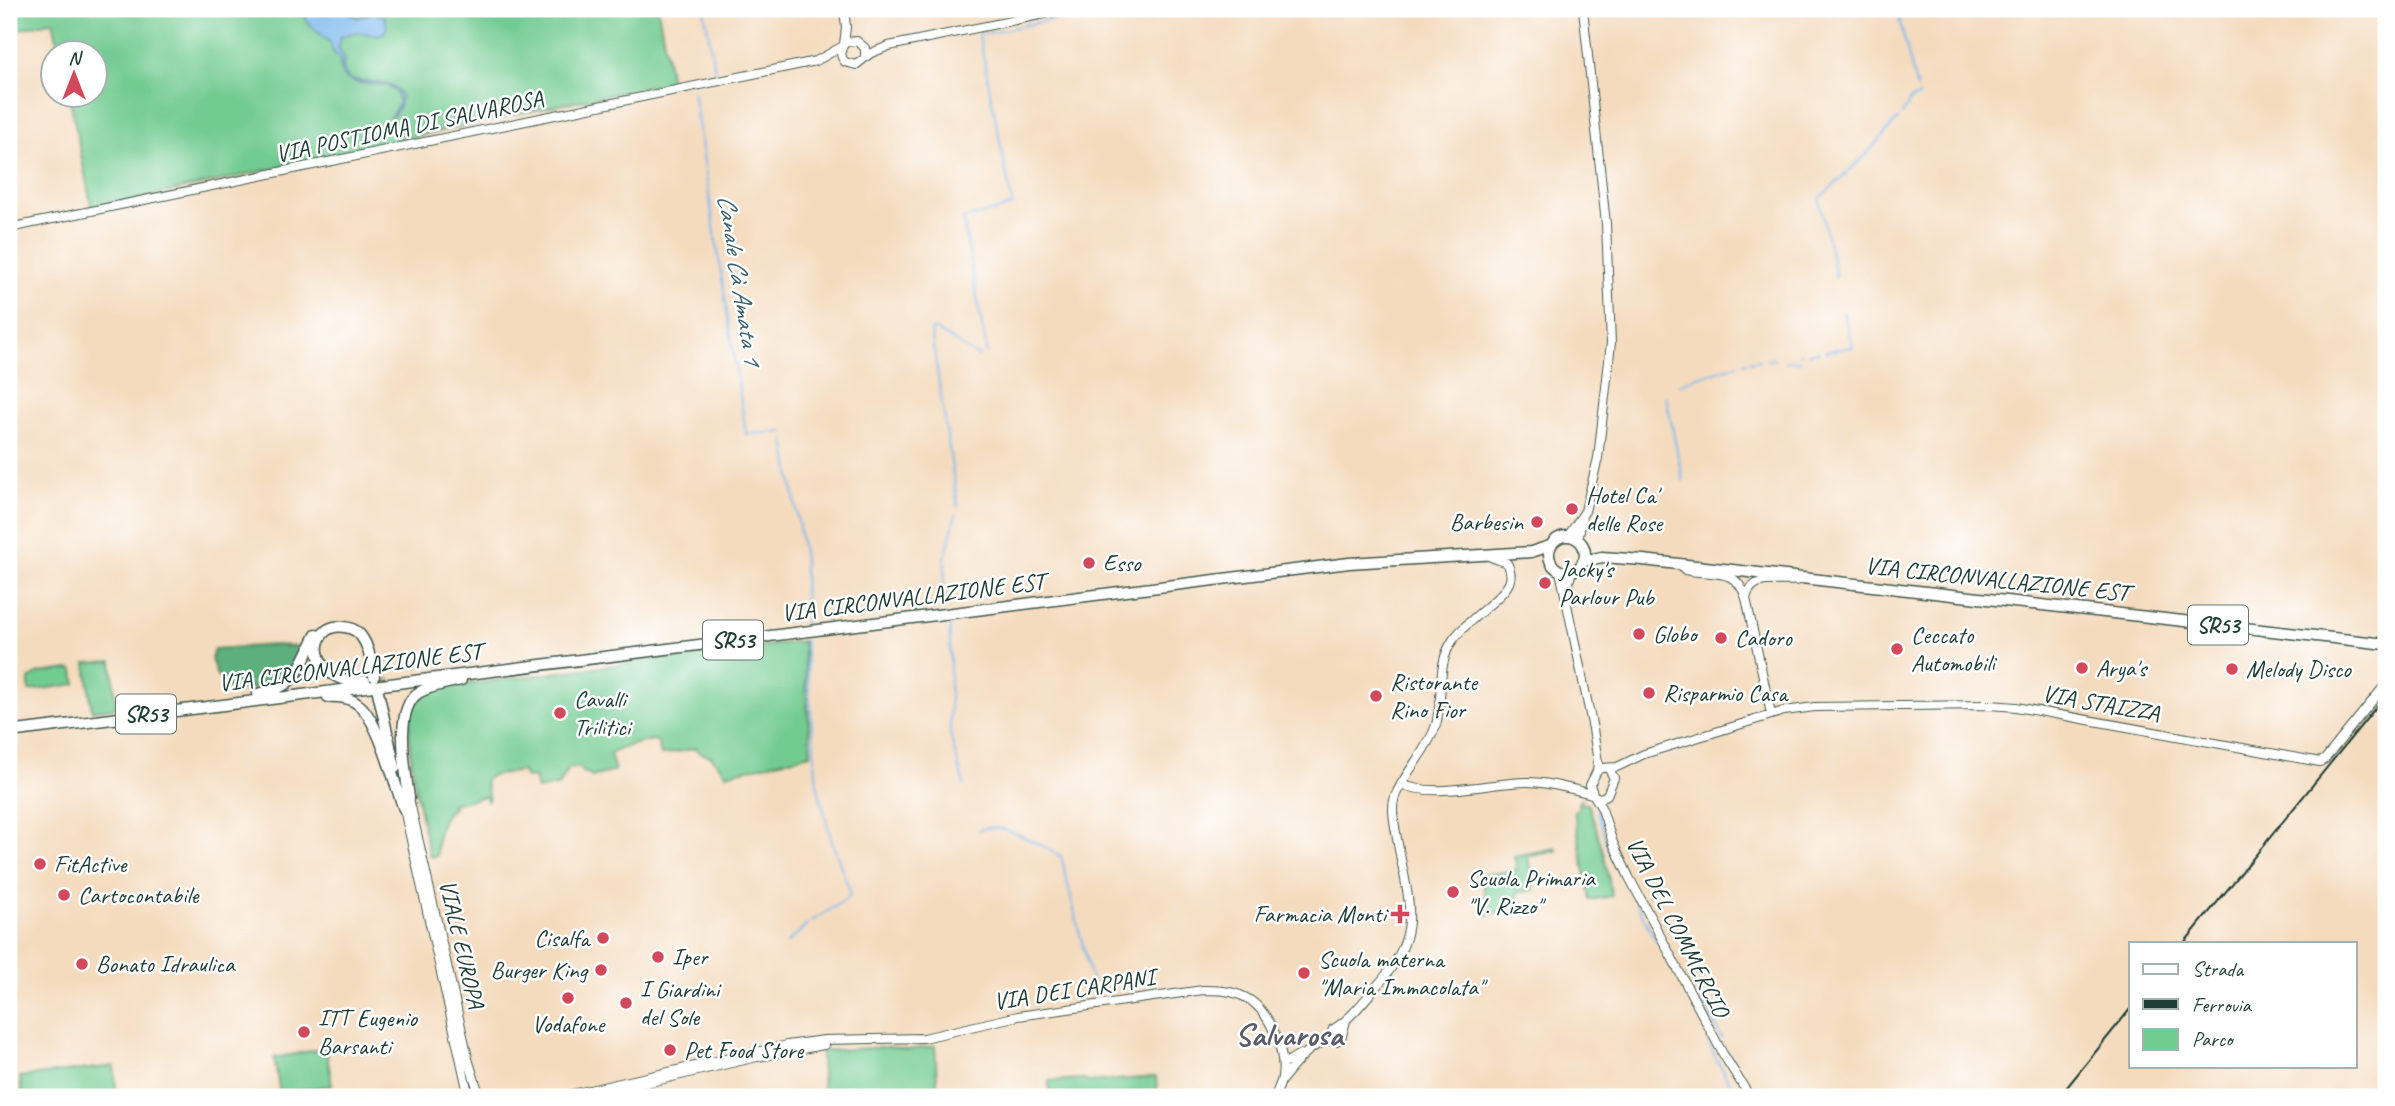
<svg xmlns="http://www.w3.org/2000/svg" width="2395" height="1106" viewBox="0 0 2395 1106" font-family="Caveat,sans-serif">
<rect width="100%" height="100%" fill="#fff"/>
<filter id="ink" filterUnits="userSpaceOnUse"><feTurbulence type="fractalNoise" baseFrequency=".0143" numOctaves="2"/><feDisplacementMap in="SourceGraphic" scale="14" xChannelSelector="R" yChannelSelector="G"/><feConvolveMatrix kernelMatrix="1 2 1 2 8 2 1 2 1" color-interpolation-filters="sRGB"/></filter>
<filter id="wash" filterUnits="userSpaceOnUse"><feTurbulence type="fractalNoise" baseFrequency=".00686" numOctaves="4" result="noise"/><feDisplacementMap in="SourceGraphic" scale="28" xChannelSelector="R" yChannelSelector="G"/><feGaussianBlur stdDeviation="1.57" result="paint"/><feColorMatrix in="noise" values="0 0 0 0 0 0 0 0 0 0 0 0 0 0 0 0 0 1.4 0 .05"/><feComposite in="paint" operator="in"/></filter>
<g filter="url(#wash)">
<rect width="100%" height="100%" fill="#f4dbbe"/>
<path fill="#72cb91" stroke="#488462" stroke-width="2" d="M9,9h649l13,73 -117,24 -462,103 -23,-114 25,-1v-42h-34l-7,-31 -44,11z
M803,641l8,113 -85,20 -15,-18 -13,-4 -1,-4 -36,7 -3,-13 -4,-2c-17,3 -30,6 -44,14l5,17 -24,6 -1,-3 -7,-2 -5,-5 -10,2 -3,7 -3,1 1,3 -4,1 1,4 -23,5 -3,-13 -8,1 -4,-7 -31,5 -6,4 4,19 -2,2 -1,-5 -34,8 1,4c-14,8 -17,33 -16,48l-7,1c-7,-30 -30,-125 -16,-151 8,-13 23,-16 38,-20z
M112,661l4,47 -24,3 -6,-48z
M69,669l5,1 2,14 -47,7v-12l10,-6z
M1582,799l-1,4 6,1 3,4 14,47 8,41 -22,4 -16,-89 4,-1v-7z
M1556,848l1,3 -29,6 6,33 -17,3 2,14 -31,8 -6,-40 35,-5 -3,-14z
M935,1046l3,51h-115l-2,-46 68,-4 19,3z
M326,1048l6,37 -52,9 -6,-36z
M114,1066l3,31h-95l-2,-20z
M1156,1077l2,20h-108l-1,-16 34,-2 5,3z"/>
<path fill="#5daf7b" stroke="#3e7658" stroke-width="2" d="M274,645l31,2 -7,21 -21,17 -36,5 -13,-2 -11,-12 -6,-17 3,-10z"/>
<path fill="#79b8ed" stroke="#4c7a90" stroke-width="2" d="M257,9h88l13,9 15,-6 12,5 2,10 -4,7c-18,4 -21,-8 -43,4l-2,10 6,9 -1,11 5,11c17,5 42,-2 53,16l-2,13 -10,12 10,-17 -3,-12 -11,-6 -27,-2 -13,-5 -4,-6 -1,-13 -7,-7 -3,-10 -18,-15 -9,-12c-17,-8 -28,5 -46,-6z"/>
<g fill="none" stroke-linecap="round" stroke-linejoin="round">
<path stroke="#79b8ed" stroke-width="2" d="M704,9l12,67
M1892,9l5,1 20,79
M692,82l18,-4
M693,91l53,343 38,-2
M1902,115l8,-15 10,-4
M1012,202l-33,-167 70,-15 41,-3
M1836,277l-17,-78 44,-41 35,-39
M1826,351l27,-4 -10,-35
M987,353l-24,-134 36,-9 14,-5
M1799,354h3
M1808,354l11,-2
M1766,360l9,-1
M1785,361h16
M1744,363l16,-3
M1679,385l15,-7 44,-13
M1666,396l17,85
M785,440l19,119 1,67
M958,507l-27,-176 3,-2 45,28
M1671,556v-1
M949,607l-5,-18 1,-31 11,-44
M950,621v114l14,50
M805,641l12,143 14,55 19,52 -2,7 -36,23
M1597,811l12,40 47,90
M979,830c23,-10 61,16 82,26l35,144
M787,943l21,-19
M1701,1000l21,39
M1708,1043l21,39 -1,7 -13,5
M1728,1052l7,14
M1735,1097h1"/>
</g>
</g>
<g filter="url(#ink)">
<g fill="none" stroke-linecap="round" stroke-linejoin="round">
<path stroke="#c9bba2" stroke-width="10" stroke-dasharray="10 5" stroke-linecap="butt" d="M380,675l3,16"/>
<g stroke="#3f5549" stroke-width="10">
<path id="tertiary" d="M844,44l2,-17 -2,-18
M865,57v-9l-8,-7 -11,1c-6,6 -7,13 -1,20l11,3 15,-12 18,-7 180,-37
M9,228l807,-167 27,-15
M1568,536l17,-25 13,-53 13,-115 -5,-119 -23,-215
M1578,540l4,-20
M1680,564l5,6c27,6 51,-4 61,28l25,116
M1560,571l33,158 5,34 -1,7
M1566,593l6,-22
M1746,598c7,-26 34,-14 54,-18
M1609,769l5,9 -7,17 -6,3 -7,-2 -4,-11 7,-14 4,-3 16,-1 27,-13 140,-43 31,-4 175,-2 26,2 304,55 5,-3 61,-75
M1401,784c33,15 91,-2 126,-2 21,0 45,7 65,12
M1595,797l7,12 11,34 16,34 94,177 27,43
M409,798l60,264 11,35
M404,809l65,288
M1335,1028c16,-10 28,-26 41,-41 51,-56 31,-87 20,-154 -2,-13 -6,-28 1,-41 11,-23 29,-41 38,-64 10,-29 0,-63 18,-88 13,-20 49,-41 56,-57 3,-7 2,-13 -2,-20l-16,-6
M1342,1032l-3,-3h-6l-3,8 6,4 5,-2 5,-18
M1287,1062l13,-8
M1282,1080c13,-16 29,-38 50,-40
M559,1097l228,-52 37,-5 100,-2 94,-22 185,-26c12,0 25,0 37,5 28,10 46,54 42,82 -1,7 -5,13 -7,20
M587,1097l170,-40 67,-12"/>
</g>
<g stroke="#3f5549" stroke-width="13">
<path id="primary" d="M1549 554a18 18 0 1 1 36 0a18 18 0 1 1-36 0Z
M1583,561l19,-4 41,3 743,84
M365,681c-58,5 -60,-60 -20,-54 8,1 14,5 18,12 7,10 8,25 11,37
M378,692l17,76
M258,694c40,-7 41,-26 58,-59
M328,697c11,-1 22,0 31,8 20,16 35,78 45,104
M9,732l1340,-169 182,-11 19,-6
M409,798c-3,-26 -16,-88 9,-105 12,-7 29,-10 43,-13"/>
</g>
<use href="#tertiary" stroke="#fff" stroke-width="8"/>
<use href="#primary" stroke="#fff" stroke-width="10"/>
<path stroke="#1f3d34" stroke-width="2" d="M2184,943l202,-248
M2059,1097l72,-89"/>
</g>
</g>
<g fill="#d1495b" stroke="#fff" stroke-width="2.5">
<circle cx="1572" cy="509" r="7"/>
<circle cx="1537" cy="522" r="7"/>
<circle cx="1089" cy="563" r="7"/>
<circle cx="1545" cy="583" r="7"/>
<circle cx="1639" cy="634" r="7"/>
<circle cx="1721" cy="638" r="7"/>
<circle cx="1897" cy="649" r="7"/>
<circle cx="2082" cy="668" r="7"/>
<circle cx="2232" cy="669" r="7"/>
<circle cx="1649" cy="693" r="7"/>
<circle cx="1376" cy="696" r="7"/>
<circle cx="560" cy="713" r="7"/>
<circle cx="40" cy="864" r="7"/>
<circle cx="1453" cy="892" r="7"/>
<circle cx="64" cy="895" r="7"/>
<path d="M1396.5 903.5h7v7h7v7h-7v7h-7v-7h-7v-7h7z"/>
<circle cx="603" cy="938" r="7"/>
<circle cx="658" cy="957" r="7"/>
<circle cx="82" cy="964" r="7"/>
<circle cx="601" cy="970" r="7"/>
<circle cx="1304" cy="973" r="7"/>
<circle cx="568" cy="998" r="7"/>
<circle cx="626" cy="1003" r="7"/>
<circle cx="304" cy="1032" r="7"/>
<circle cx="670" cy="1050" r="7"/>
</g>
<g text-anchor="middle" stroke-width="5" stroke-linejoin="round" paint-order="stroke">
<g fill="#fff" stroke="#627771" stroke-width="2">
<rect x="2188" y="605.5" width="60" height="39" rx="5"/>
<rect x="703" y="620.5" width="60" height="39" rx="5"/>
<rect x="116" y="694.5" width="60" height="39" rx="5"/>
</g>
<g font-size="23" font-weight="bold" fill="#1f3d34">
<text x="2218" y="633">SR53</text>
<text x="733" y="648">SR53</text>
<text x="146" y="722">SR53</text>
</g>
<g font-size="24" fill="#1f3d34" stroke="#fff">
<text transform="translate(409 126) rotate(-12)" y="8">VIA POSTIOMA DI SALVAROSA</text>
<text transform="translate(1997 579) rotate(6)" y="8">VIA CIRCONVALLAZIONE EST</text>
<text transform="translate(913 597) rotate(-7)" y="8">VIA CIRCONVALLAZIONE EST</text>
<text transform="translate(350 667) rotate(-7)" y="8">VIA CIRCONVALLAZIONE EST</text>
<text transform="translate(2101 703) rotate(10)" y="8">VIA STAIZZA</text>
<text transform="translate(1678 927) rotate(63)" y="8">VIA DEL COMMERCIO</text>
<text transform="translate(462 944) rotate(77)" y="8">VIALE EUROPA</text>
<text transform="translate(1074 989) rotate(-9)" y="8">VIA DEI CARPANI</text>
</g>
<g font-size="24" fill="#1f3d34" stroke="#fff" text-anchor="start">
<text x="1586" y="503">Hotel Ca'<tspan x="1586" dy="28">delle Rose</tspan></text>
<text x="1523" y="530" text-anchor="end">Barbesin</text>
<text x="1103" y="571">Esso</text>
<text x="1559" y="577">Jacky's<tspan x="1559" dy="28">Parlour Pub</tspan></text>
<text x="1653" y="642">Globo</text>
<text x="1911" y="643">Ceccato<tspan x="1911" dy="28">Automobili</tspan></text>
<text x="1735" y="646">Cadoro</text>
<text x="2096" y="676">Arya's</text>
<text x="2246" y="677">Melody Disco</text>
<text x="1390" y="690">Ristorante<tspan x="1390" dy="28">Rino Fior</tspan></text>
<text x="1663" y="701">Risparmio Casa</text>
<text x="574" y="707">Cavalli<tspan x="574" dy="28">Trilitici</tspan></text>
<text x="54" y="872">FitActive</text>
<text x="1467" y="886">Scuola Primaria<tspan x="1467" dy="28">"V. Rizzo"</tspan></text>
<text x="78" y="903">Cartocontabile</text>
<text x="1386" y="922" text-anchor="end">Farmacia Monti</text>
<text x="589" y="946" text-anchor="end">Cisalfa</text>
<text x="672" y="965">Iper</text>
<text x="1318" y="967">Scuola materna<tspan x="1318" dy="28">"Maria Immacolata"</tspan></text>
<text x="96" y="972">Bonato Idraulica</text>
<text x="587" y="978" text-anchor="end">Burger King</text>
<text x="640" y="997">I Giardini<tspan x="640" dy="28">del Sole</tspan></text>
<text x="318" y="1026">ITT Eugenio<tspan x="318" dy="28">Barsanti</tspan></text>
<text x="568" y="1032" text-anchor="middle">Vodafone</text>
<text x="684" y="1058">Pet Food Store</text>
</g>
<g font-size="26" font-style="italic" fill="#3a626c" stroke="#fff">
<text transform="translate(740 279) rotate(81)" y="9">Canale Cà Amata 1</text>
</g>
<g font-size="32" font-weight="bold" fill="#595b66" stroke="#fff">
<text x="1289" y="1045">Salvarosa</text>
</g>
</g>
<rect width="2395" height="1106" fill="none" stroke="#fff" stroke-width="35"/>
<rect x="2129" y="942" width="228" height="126" fill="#ffffff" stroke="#a5b1ae" stroke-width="2"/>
<rect x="2143" y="964" width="35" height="10" fill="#ffffff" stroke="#a5b1ae" stroke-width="2"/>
<text x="2192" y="976" font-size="21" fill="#1f3d34">Strada</text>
<rect x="2143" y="999" width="35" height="10" fill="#1f3d34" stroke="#a5b1ae" stroke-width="2"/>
<text x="2192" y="1012" font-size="21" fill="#1f3d34">Ferrovia</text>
<rect x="2143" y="1029" width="35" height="21" fill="#72cb91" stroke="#a5b1ae" stroke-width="2"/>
<text x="2192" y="1046" font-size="21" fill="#1f3d34">Parco</text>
<g transform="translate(74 74)"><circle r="33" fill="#ffffff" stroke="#a5b1ae" stroke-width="2"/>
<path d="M0-5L12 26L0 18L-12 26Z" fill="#d1495b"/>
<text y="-10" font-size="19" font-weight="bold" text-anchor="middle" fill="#1f3d34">N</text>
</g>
</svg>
